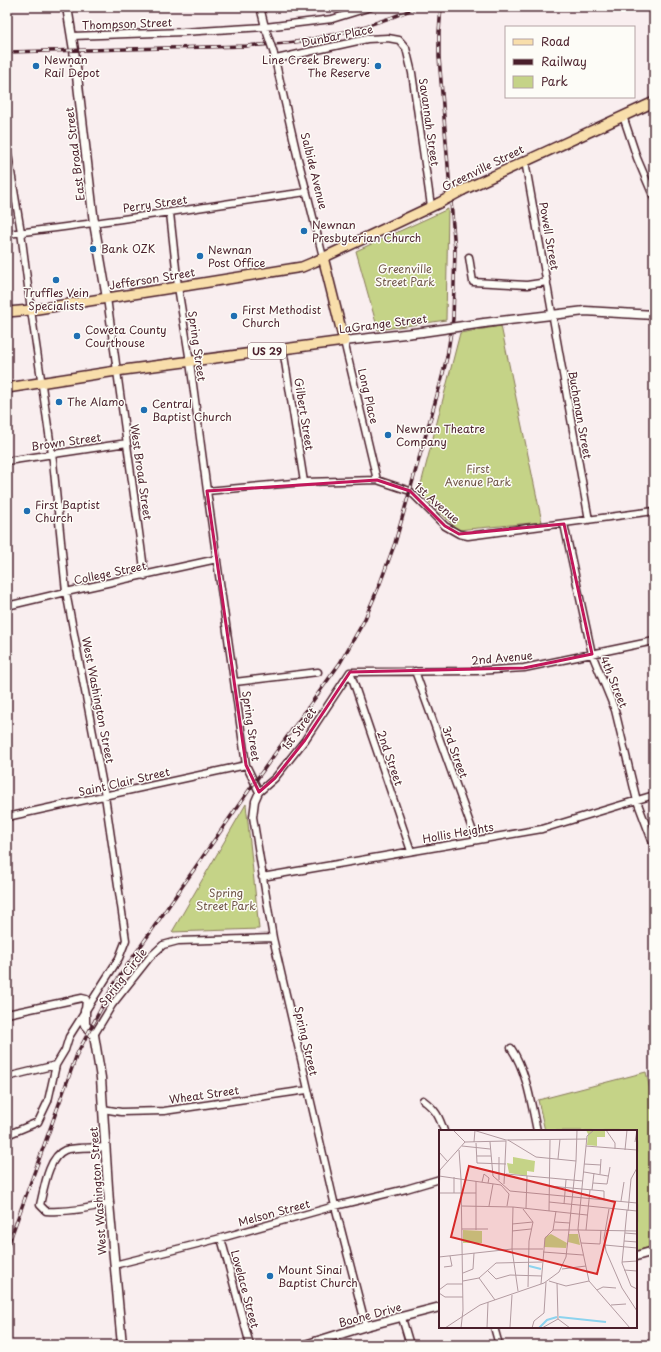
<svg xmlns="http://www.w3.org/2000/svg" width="661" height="1352" viewBox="0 0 661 1352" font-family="'Playpen Sans',sans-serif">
<rect width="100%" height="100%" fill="#f9eeef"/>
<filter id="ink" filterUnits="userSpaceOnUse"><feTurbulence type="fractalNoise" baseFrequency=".025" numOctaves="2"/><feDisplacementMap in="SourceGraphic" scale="8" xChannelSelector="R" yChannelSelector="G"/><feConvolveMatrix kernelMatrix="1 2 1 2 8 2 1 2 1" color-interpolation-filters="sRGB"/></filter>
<g filter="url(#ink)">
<path fill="#c5d387" stroke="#887959" d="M448,209l-2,111 -68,10 -22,-79z
M501,326l41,196 -84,8 -39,-38 41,-159z
M246,804l13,125 -87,3z
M646,1072l8,35v139l-18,5v-120h-91l-7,-31z"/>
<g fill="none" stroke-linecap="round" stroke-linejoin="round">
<g stroke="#4a1f2b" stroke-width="9">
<path id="street" d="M260,7l6,24
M72,36l111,-4 82,-5 67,-8 39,-12
M274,55l23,100 12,46 14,56
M276,59l91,-20 21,-1 11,2 7,8 6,25 19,133
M623,116l14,42 17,40
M7,148l14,84 10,78 22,151 13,131 39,204 21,144 -7,18 -50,79 -4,13 -9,15 -8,36 -10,21 -31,13
M525,161l64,359
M170,213l8,74 12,75 17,129 39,274 13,27 -4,9 -2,16 20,121 62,268 31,120
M7,234c100,-11 200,-28 299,-42
M469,257l4,25 54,3 20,-3
M107,298l38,278
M344,341l33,139
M283,349l21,133
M7,461l120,-18
M207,491l97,-9 73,-2 33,11 35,35 14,8 9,2 186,-25
M564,524l28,130 23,56 22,91 17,45
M7,606l59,-14 151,-33
M415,671l61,169
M350,672l127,-1 47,-3 130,-27
M350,672l61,179
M235,682l83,-10
M259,792l16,-14 30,-38 45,-68
M7,817l239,-52
M262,877l280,-48 112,-34
M7,1014l75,-16 4,1 -1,11
M94,1035l18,-30 38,-48 13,-12 15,-4 95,-3
M511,1048c16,24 20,55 26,83
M7,1077l49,-12
M423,1100c13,10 16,16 21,31
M103,1109l18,3 43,-1 143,-21
M105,1147c-10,1 -31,0 -40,3 -17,7 -21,39 -25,55l6,6c22,1 42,-2 63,-8
M221,1238l29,107
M114,1265l107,-27 114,-32 71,-17 34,-10
M402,1318l8,27
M494,1327l5,18"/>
</g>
<g stroke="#4a1f2b" stroke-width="11">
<path id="secondary" d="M67,7l7,43 20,173 13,75
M484,323l101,-12 69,4
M344,341l78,-9
M85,1011v14l9,10 7,43 8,125 13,142
M636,1256l18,-5
M305,1345l61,-19 74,-19"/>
</g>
<g stroke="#4a1f2b" stroke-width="12">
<path id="primary" d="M463,190l191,-88
M7,312l24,-2 147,-23 124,-20 12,-5 125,-59
M7,388l109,-17 228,-30 -21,-84"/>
</g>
<use href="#street" stroke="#fdfcf7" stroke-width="6"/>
<use href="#secondary" stroke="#fdfcf7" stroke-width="8"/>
<use href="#primary" stroke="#f8deab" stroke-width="9"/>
<g stroke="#4a1f2b" stroke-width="3.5">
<path id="rail" d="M7,52l240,-6c20,-2 41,-2 61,-6 38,-7 75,-18 110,-33
M7,1248l70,-194 36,-68 141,-203 86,-120 24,-42 15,-35 16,-43 45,-158 7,-28 6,-38 2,-69 -16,-193v-25l2,-25"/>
</g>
<use href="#rail" stroke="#fdfcf7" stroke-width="2" stroke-dasharray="6" stroke-linecap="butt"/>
<g stroke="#4a1f2b" stroke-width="9" stroke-linecap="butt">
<path id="street-bridge" d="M267,33l7,21"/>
</g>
<g stroke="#4a1f2b" stroke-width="11" stroke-linecap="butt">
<path id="secondary-bridge" d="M422,332l62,-9"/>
</g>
<g stroke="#4a1f2b" stroke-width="12" stroke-linecap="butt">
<path id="primary-bridge" d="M439,203l24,-13"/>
</g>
<use href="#street-bridge" stroke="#fdfcf7" stroke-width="6"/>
<use href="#secondary-bridge" stroke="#fdfcf7" stroke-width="8"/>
<use href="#primary-bridge" stroke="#f8deab" stroke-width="9"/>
</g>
</g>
<path fill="none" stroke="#c2185b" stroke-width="3" stroke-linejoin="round" d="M377,480l33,11 35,35 14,8 105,-10 28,130 -68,14 -174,4 -45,68 -30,38 -16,14 -13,-27 -39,-274z"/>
<g fill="#1f6fb2" stroke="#fdfcf7" stroke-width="1.5">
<circle cx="36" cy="66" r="4"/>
<circle cx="378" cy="66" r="4"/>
<circle cx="304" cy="231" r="4"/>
<circle cx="93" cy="249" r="4"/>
<circle cx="200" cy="256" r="4"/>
<circle cx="56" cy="280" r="4"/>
<circle cx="234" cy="316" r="4"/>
<circle cx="77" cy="336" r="4"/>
<circle cx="59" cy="402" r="4"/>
<circle cx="144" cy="410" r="4"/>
<circle cx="388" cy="435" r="4"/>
<circle cx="27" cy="511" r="4"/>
<circle cx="270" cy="1276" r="4"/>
</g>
<g text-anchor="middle" stroke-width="3" stroke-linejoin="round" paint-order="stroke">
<rect fill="#fdfcf7" stroke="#806168" stroke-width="1" x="248" y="343" width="38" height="16" rx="3"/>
<g font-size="10" font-weight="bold" fill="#4a1f2b">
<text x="267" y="355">US 29</text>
</g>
<g font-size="11" fill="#4a1f2b" stroke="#fdfcf7">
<text transform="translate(127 24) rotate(-2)" y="4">Thompson Street</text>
<text transform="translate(337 36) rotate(-11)" y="4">Dunbar Place</text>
<text transform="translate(429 122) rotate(82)" y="4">Savannah Street</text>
<text transform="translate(75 154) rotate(-97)" y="4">East Broad Street</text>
<text transform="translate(483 168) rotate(-26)" y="4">Greenville Street</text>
<text transform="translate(314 171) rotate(76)" y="4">Salbide Avenue</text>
<text transform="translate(155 204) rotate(-8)" y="4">Perry Street</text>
<text transform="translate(549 236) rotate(80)" y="4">Powell Street</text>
<text transform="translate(152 279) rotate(-9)" y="4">Jefferson Street</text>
<text transform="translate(383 324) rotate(-7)" y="4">LaGrange Street</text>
<text transform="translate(197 346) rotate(82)" y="4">Spring Street</text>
<text transform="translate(368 396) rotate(77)" y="4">Long Place</text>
<text transform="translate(304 414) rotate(81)" y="4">Gilbert Street</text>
<text transform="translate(580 415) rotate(80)" y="4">Buchanan Street</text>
<text transform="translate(66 442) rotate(-8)" y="4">Brown Street</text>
<text transform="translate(141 472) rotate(82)" y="4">West Broad Street</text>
<text transform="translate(437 503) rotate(41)" y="4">1st Avenue</text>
<text transform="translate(110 573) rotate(-12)" y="4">College Street</text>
<text transform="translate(502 658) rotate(-5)" y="4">2nd Avenue</text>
<text transform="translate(614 682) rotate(68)" y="4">4th Street</text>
<text transform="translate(98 700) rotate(79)" y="4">West Washington Street</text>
<text transform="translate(251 726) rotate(82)" y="4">Spring Street</text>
<text transform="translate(299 729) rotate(-54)" y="4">1st Street</text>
<text transform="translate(455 752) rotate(70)" y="4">3rd Street</text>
<text transform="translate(390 758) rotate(71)" y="4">2nd Street</text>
<text transform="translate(124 782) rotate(-13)" y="4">Saint Clair Street</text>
<text transform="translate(458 833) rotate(-10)" y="4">Hollis Heights</text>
<text transform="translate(123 977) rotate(-52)" y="4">Spring Circle</text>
<text transform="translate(306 1041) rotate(77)" y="4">Spring Street</text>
<text transform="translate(204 1095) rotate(-8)" y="4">Wheat Street</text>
<text transform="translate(98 1191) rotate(-94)" y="4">West Washington Street</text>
<text transform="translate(274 1213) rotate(-15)" y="4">Melson Street</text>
<text transform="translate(245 1289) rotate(75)" y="4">Lovelace Street</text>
<text transform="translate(370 1315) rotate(-15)" y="4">Boone Drive</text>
</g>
<g font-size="11" fill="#4a1f2b" stroke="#fdfcf7" text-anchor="start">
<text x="44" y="64">Newnan<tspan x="44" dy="13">Rail Depot</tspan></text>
<text x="370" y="64" text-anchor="end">Line Creek Brewery:<tspan x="370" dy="13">The Reserve</tspan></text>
<text x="312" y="229">Newnan<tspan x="312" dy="13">Presbyterian Church</tspan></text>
<text x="101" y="253">Bank OZK</text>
<text x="208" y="254">Newnan<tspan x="208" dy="13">Post Office</tspan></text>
<text x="56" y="297" text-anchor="middle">Truffles Vein<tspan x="56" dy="13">Specialists</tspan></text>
<text x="242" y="314">First Methodist<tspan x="242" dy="13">Church</tspan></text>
<text x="85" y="334">Coweta County<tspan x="85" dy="13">Courthouse</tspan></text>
<text x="67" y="406">The Alamo</text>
<text x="152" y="408">Central<tspan x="152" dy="13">Baptist Church</tspan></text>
<text x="396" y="433">Newnan Theatre<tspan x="396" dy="13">Company</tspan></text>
<text x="35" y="509">First Baptist<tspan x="35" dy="13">Church</tspan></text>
<text x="278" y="1274">Mount Sinai<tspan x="278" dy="13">Baptist Church</tspan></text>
</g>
<g font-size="11" fill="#6f5547" stroke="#fdfcf7">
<text x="405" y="273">Greenville<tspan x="405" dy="13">Street Park</tspan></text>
<text x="478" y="473">First<tspan x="478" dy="13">Avenue Park</tspan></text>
<text x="226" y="897">Spring<tspan x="226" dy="13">Street Park</tspan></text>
</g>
</g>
<g transform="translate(439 1130)">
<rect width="198" height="198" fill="#f9eeef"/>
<path d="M147,0h19v7h-8v9l-10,-1 1,-11zM74,27l22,4 -1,11 -7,-1v5l-18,-3 -2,-10 6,1zM24,100l19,1v12h-19zM112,104l16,9 -1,5 -22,-1 1,-10zM130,104h9l2,11 -12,-3z" fill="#c5d387"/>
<path fill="none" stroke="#8dd3ee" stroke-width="2" d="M90,136l12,3M120,187l47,5M100,198l8,-8 10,-3"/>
<path fill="none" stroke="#b39ba1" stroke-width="1" d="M14,0l12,12 41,-1M34,0l33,10 81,-1M138,0l-1,31 -7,69h10M155,0l-7,6 -9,93 11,52 41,47M167,0l9,13v6M69,10l28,17 40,4M35,12l1,-12M51,12l3,34 17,15 127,12M196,12l2,-12M37,13l1,20 29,1M23,16l28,3M147,16l51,4M20,20l2,29M186,20l2,-20M0,22l9,10M38,26h14M119,29l2,-20M145,34l17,1M145,42l24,4M67,44l77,7M161,44l1,-15M0,46l62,9M15,47v16M60,50v-23M37,51v49M43,52l2,-8 5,4 -1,5M154,53l14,1 3,-17M65,54l2,-43M62,55l8,9 -2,12M110,56l55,5v8M153,60l2,-17M0,63h37M0,65l1,-25 25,-28M182,71l3,-19M110,72l88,9M125,74l2,-24M23,76l51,1 74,8M50,76l4,-22M74,77l-1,42 6,42M87,78l1,-32M84,79l10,13M170,79l-5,29 2,13 16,37 15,23M188,80l-5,53 9,23 6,3M110,81l1,-71M189,81l3,-32 6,-11M116,92l15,1M73,94l21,-2M23,99h26M140,100l58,1M147,100l4,-40M73,101l19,-2M186,103l12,1M185,111l13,1M142,113l19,1 1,-14M166,115l32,3M104,122l40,3M0,127l73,-8h31M183,132l15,-1M5,137l8,-1 -2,-10M123,139l24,-3M48,140l9,9 14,-4 32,1M185,140l13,1M24,143l10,-4 1,-16M40,148l16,22M24,151l16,-3 17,-15 46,-1M110,151l17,5 23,-5M118,153l1,36M102,154l4,-46 8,-8 3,-19M89,157l1,-46 4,-19M0,160l8,-6h16M158,160l6,-3 13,1M0,163l6,4h18M172,175l15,-1M71,197l2,-32M6,198l35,-23 64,-22 15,-11 7,-15 3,-27h-16M22,198l2,-18 -2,-131M48,198l1,-26M93,198l2,-7 10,-8 2,-31M103,198l16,-9 12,9"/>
<path fill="#d62828" fill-opacity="0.15" stroke="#d62828" stroke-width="2" d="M30,36l146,36 -18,72 -146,-37z"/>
<rect width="198" height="198" fill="none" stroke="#4a1f2b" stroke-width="2"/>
</g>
<rect width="661" height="1352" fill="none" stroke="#fdfcf7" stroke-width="24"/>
<rect x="12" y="12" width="637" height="1328" fill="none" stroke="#4a1f2b" stroke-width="1.5" filter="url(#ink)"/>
<rect x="505" y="26" width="130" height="72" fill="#fdfcf7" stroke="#b5a4a5"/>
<rect x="513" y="39" width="20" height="6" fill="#f8deab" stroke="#b5a4a5"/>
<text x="541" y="46" font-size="12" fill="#4a1f2b">Road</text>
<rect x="513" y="59" width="20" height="6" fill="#4a1f2b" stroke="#b5a4a5"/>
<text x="541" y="66" font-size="12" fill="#4a1f2b">Railway</text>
<rect x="513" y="76" width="20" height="12" fill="#c5d387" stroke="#b5a4a5"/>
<text x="541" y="86" font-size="12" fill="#4a1f2b">Park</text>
</svg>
